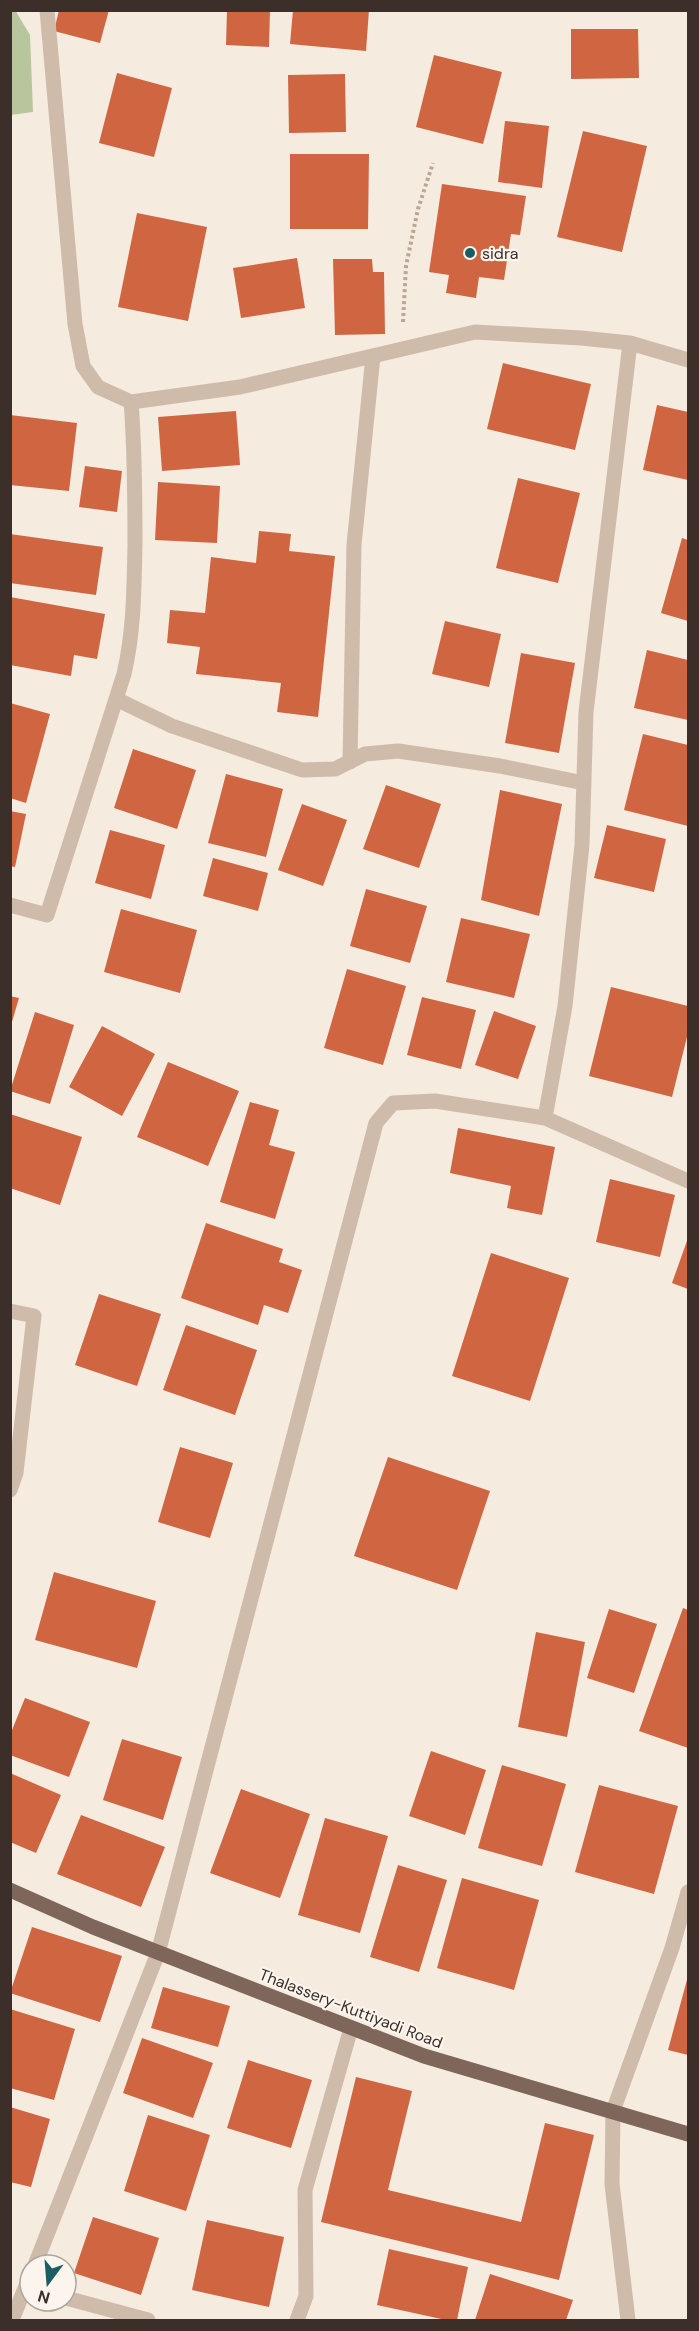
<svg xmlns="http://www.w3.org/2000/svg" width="699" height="2331" viewBox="0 0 699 2331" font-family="'DM Sans',sans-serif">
<rect width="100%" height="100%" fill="#f5ebdf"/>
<path fill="#b8c69d" d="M15,10l15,25 3,77 -22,3 -1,-104z"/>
<path fill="#d06542" d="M59,10h50l-9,33 -46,-12z
M227,10h43l-1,37 -43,-2z
M293,10h76l-3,41 -76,-7z
M571,29h67l1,49 -68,1z
M434,55l68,17 -19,72 -67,-17z
M117,73l55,15 -18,69 -55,-14z
M345,74l1,58 -57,1 -1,-58z
M505,121l44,5 -7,62 -44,-6z
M583,131l64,15 -25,106 -65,-15z
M290,154h79l-1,75h-78z
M442,184l84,12 -6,39 -9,-1 -7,46 -25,-3 -3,21 -30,-5 3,-18 -20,-3z
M137,213l70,14 -19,94 -70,-14z
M297,258l8,50 -64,10 -8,-50z
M333,259h39l1,13h11l1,62 -50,1z
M503,363l88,21 -16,66 -88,-21z
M657,405l31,7v68l-45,-10z
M236,411l4,54 -78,6 -4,-54z
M10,415l67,8 -8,68 -59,-6z
M85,466l37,5 -5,41 -38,-5z
M518,478l62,15 -22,90 -62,-15z
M158,482l62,4 -3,57 -62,-3z
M259,531l32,3 -2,17 46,5 -17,161 -41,-5 4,-29 -85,-9 4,-27 -33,-4 3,-33 35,3 6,-56 45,6z
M10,534l93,13 -7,48 -86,-12z
M682,538l6,2v81l-27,-8z
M10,597l95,17 -8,45 -23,-4 -3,21 -61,-11z
M445,621l56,13 -12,53 -57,-13z
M647,650l41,10v60l-54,-12z
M521,653l54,10 -16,90 -54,-10z
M10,703l40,11 -24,89 -16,-5z
M643,734l45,11v81l-64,-16z
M133,749l63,21 -19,59 -63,-21z
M226,774l57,15 -17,68 -58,-14z
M386,785l55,19 -22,64 -56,-19z
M500,790l62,14 -23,112 -58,-16z
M302,804l45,16 -24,66 -45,-16z
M10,811l16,3 -11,53 -5,-1z
M607,825l59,14 -12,53 -60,-14z
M110,830l55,15 -14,54 -56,-16z
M213,858l55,15 -10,38 -55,-15z
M366,889l61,17 -17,57 -60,-17z
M121,909l76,21 -17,63 -76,-21z
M461,918l69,16 -16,64 -68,-16z
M347,969l59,17 -23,79 -59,-17z
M611,987l77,19v27l-16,64 -83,-21z
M10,996l9,2 -8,27h-1z
M422,997l54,13 -15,59 -54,-14z
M494,1011l42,15 -18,53 -43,-14z
M35,1012l39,13 -24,79 -40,-13z
M102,1026l53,28 -33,62 -53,-29z
M168,1062l71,29 -31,75 -71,-29z
M250,1102l29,8 -10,35 26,7 -20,67 -55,-17z
M10,1114l72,23 -22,68 -50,-17z
M458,1128l97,19 -13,68 -35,-7 4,-22 -61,-13z
M610,1179l65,16 -15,62 -64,-15z
M206,1223l77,26 -4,13 23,8 -14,43 -24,-8 -6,20 -77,-27z
M688,1238v51l-16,-6z
M491,1253l78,25 -39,123 -78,-25z
M99,1294l62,20 -24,72 -62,-21z
M186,1325l71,25 -22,65 -72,-25z
M180,1447l53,16 -23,75 -52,-16z
M388,1457l102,34 -33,99 -103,-34z
M54,1572l102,29 -19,67 -102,-28z
M683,1608l5,2v138l-49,-17z
M609,1609l48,15 -23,69 -47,-15z
M536,1632l49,10 -18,95 -49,-10z
M25,1698l65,24 -21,55 -59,-22v-20z
M122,1739l60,18 -19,63 -60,-20z
M431,1751l55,19 -21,65 -56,-19z
M502,1765l64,19 -24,82 -64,-18z
M10,1773l51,22 -25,58 -26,-11z
M599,1785l79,21 -24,88 -79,-22z
M241,1789l69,25 -30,84 -70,-25z
M81,1815l84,32 -24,60 -84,-33z
M325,1818l63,18 -28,97 -62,-18z
M398,1865l49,15 -28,92 -49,-15z
M462,1878l77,22 -25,90 -77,-22z
M32,1927l90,29 -22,66 -90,-29z
M688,1976v79l-20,-5z
M163,1987l67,19 -12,41 -67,-19z
M10,2009l65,20 -21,71 -44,-12z
M142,2038l71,25 -20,55 -70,-25z
M248,2060l64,20 -21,68 -64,-20z
M356,2077l56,14 -24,99 133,32 24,-99 49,12 -35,145 -238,-58z
M10,2107l40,12 -19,68 -21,-5z
M148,2115l62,20 -24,76 -62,-20z
M93,2217l66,21 -18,57 -67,-22z
M207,2220l77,17 -15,70 -77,-17z
M389,2249l79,18 -11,53h-11l-69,-15z
M490,2274l83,26 -7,20h-91z"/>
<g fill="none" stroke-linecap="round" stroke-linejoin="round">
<path stroke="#bba593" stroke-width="4" stroke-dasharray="3 3" stroke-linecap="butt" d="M403,322l3,-56 12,-57 15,-46"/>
<path stroke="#cfbbaa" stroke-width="15" d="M47,10l28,314 8,42 15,21 33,15 109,-15 235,-55 106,6 49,5 58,17
M630,343l-44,369 -4,133 -17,161 -20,112 143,63
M116,699l56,27 130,44 33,-1 30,-15 33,-3 102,15 84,17
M350,762l4,-217 19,-189
M10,905l37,10 77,-241c10,-43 10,-85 11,-129 0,-48 0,-95 -4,-143
M10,1311l24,5 -18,157 -6,17
M35,2265l123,-312 218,-830 17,-20 42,-2 110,17
M66,2298l82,22
M12,2320l18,-44
M297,2320l9,-24 -1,-106 46,-162
M628,2320l-16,-136 1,-73 59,-163 16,-56"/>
<path stroke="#7f665a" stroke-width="15" d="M10,1890l83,37 331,129 264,78"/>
</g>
<circle fill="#1b5d62" stroke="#fcf5ed" stroke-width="2" cx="470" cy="253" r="6"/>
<g text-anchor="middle" stroke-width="4.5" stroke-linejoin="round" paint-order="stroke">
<g font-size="16" fill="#3c2f2a" stroke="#fcf5ed" text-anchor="start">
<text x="482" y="259">sidra</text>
</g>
<g font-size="16" fill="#3c2f2a" stroke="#fcf5ed">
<text transform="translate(351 2008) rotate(21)" y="6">Thalassery-Kuttiyadi Road</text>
</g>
</g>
<rect width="699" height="2331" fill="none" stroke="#3c2f2a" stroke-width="24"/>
<g transform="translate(48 2283) rotate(196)"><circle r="28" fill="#fcf5ed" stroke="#afa69f" stroke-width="1.5"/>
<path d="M0-4.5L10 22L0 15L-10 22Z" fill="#1b5d62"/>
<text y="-9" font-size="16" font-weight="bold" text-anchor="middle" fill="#3c2f2a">N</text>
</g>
</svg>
